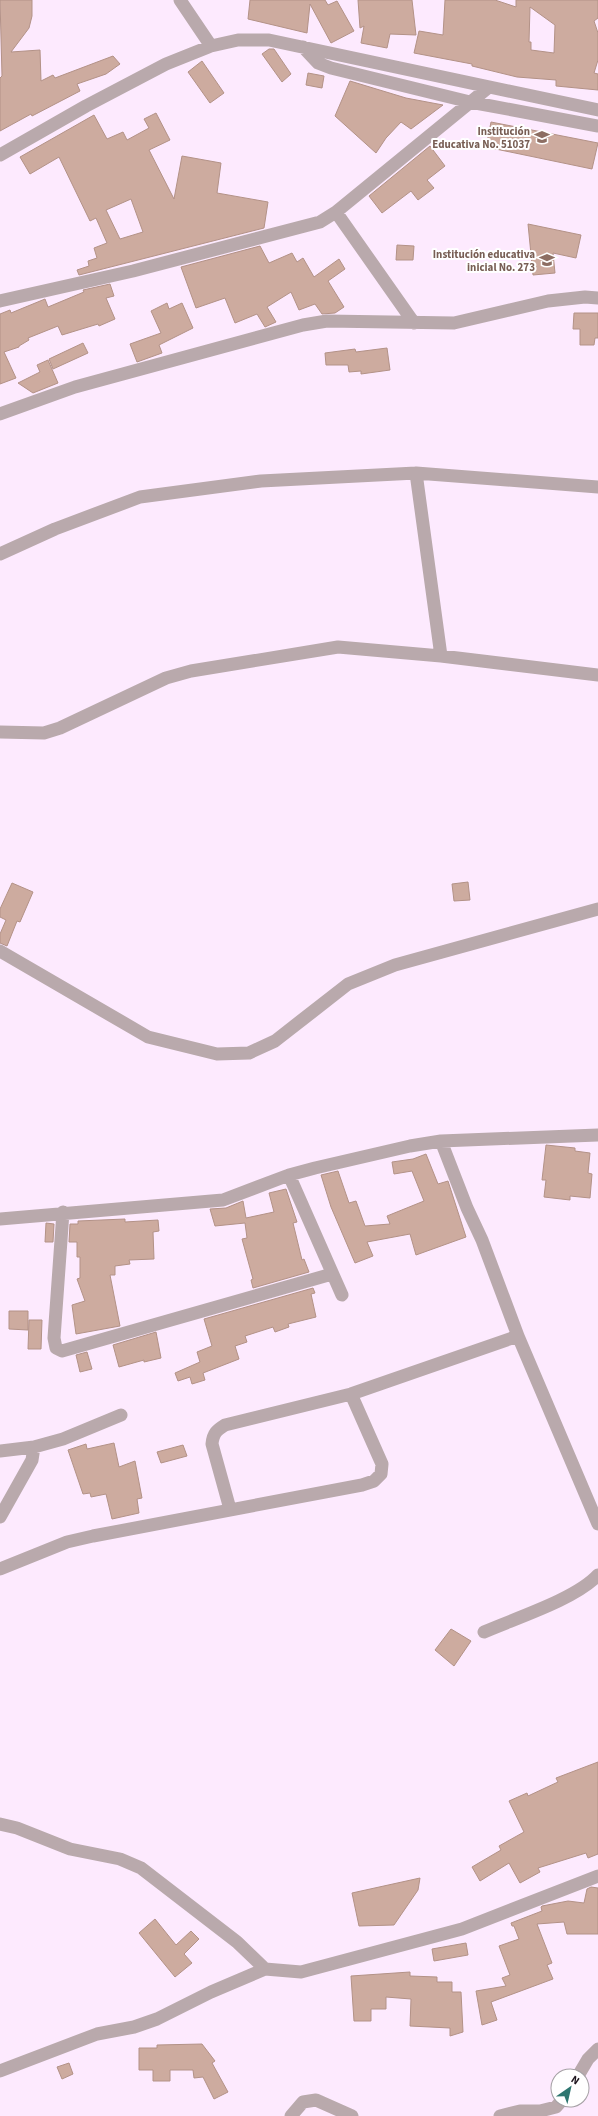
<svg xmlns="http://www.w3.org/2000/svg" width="598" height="2116" viewBox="0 0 598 2116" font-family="'Source Sans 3',sans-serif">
<rect width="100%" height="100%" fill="#fdeafe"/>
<path fill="#cdab9f" stroke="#b39287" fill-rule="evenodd" d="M0,0h32v16l-3,12 -18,24 29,-2 1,31 12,-6 2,3 58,-22 7,8 -14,10 -29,10 3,7 -48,25 -1,-2 -31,17v-53l2,-2z
M250,0h75l3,5 9,-4 17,30 -23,12 -21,-39 -3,29 -59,-14z
M358,0h54l4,35 -26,-1 -3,14 -26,-5 3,-17 -4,2z
M445,0h50l21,7v-7h82v18l-4,3 4,12v27l-4,13 4,1v16l-42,-4v-6l-39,-3 -45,-11v-2l-58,-11 5,-22 24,4zM530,7l25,18 -1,28 -23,-3v-8h-2z
M269,49h5l17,25 -9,8 -20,-28z
M202,61l22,32 -14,10 -22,-31z
M308,73l16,3 -2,12 -16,-3z
M350,81l56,17 37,7 -32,24 -10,-7 -15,16 -10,15 -41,-37z
M156,113l14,27 -21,10 25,49 8,-43 39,7 -4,30 51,9 -4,26 -185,47 -2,-5 12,-4 -1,-5 9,-3 -3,-10 13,-5 -11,-25 -6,3 -31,-64 -29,17 -10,-17 74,-42 13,24 16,-7 4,8 22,-12 -5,-9zM131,199l12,33 -23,7 -14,-29z
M491,122l107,21 -6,26 -106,-22z
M430,146l15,20 -18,14 7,8 -16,12 -7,-9 -29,22 -13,-17z
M528,224l53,11 -5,23 -23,-5 2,20 -22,2z
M397,245l17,1 -1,14h-17z
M260,246l9,17 23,-10 5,9 6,-4 11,19 25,-18 6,10 -17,12 16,26 -9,6 -13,1 -7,-10 -16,6 -8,-18 -24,15 9,15 -11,5 -8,-13 -22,9 -10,-25 -29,10 -15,-41z
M110,284l4,12 -8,2 9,21 -16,7 -1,-2 -36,11 -4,-9 -30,12 1,2 -10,6v1l-15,5 12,26 -16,6v-70l10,-4 1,3 34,-14 3,8 36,-15 -1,-2z
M167,303l2,6 13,-6 11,25 -34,17 3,8 -25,9 -7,-18 31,-11 -10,-22z
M574,313h24v25h-3l-1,7h-14v-16h-7z
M83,343l5,10 -35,16 -4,-10z
M387,348l3,22 -29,4v-3l-12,1 -1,-7h-22l-1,-12 30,-4 1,3z
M48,360l10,23 -25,10 -15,-10 22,-11 -3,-7z
M468,882l2,18 -16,1 -2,-17z
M12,883l21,9 -13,30 -3,-1 -10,25 -7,-3v-9l6,-14 -6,-3v-8z
M546,1145l29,3v3l15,2 -2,20 4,1 -2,24 -20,-2v4l-26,-3 2,-17h-4z
M426,1154l12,30 10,-3 18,56 -50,18 -6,-21 -43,8 6,14 -18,7 -24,-56 -10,-32 17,-4 11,32 7,-2 9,25 25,-2 -3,-8 37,-15 -12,-30 -18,3 -2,-12 21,-3z
M286,1189l11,33 -4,1 9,37 2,-1 5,13 -56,16 -2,-8 2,-1 -11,-40 5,-1 -2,-15 -30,3 -5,-17 16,-1 17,-7 3,17 28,-6 -5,-19z
M125,1219v3l33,-2 1,11 -6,1 1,27 -25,1 1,4 -15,2v9h-5l10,51 -44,8 -4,-29 13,-4 -8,-22 3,-1v-21h-3v-15h-8l1,-18h8v-3z
M46,1223l8,1 -1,18h-8z
M313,1288l2,5 -4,1 5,23 -28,7 1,3 -14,5 -2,-5 -28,9 2,6 -12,4 4,13 -36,14 2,7 -13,4 -2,-7 -12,4 -3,-8 25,-11 -3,-10 15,-6 -8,-27z
M9,1311h19v19l-19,-1z
M29,1320h13l-1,29h-13z
M156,1332l5,26 -17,4v-2l-25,7 -6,-22z
M87,1352l5,17 -12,3 -4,-17z
M114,1443l5,24 16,-6 7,37 -5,1 2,14 -27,6 -6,-25 -15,3 -1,-4 -7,1 -15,-44 18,-6 1,5z
M183,1445l4,11 -26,7 -4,-11z
M451,1629l20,12 -17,25 -19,-16z
M598,1762v92l-10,4 -2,-5 -48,15 2,4 -20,11 -11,-20 -29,18 -8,-14 29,-17 -2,-4 25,-14 -15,-31 18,-8 1,3 30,-14 -2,-4z
M420,1878l-2,12 -24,35 -35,1 -7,-33z
M591,1887l7,1v46h-31l-3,-12 -27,2 15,39 -5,2 6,14 -62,23 6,18 -15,5 -6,-34 30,-5 -4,-8 8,-3 -11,-29 20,-7 -5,-13h-2l-1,-3 31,-12 -1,-4 1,-1 26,-5 16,2 3,-14z
M155,1919l21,26 15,-14 8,8 -15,15 8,9 -17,14 -36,-44z
M466,1943l2,12 -34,6 -2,-12z
M410,1972v4l27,1v5h15v10h9l2,40 -13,4v-8l-40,-2 1,-27 -25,-2v12h-15v12h-17l-3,-45z
M202,2044l13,17 -3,2 16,29 -14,7 -11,-22 -9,1 -1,-8h-23v11h-17v-11h-14v-22h18v-3z
M69,2063l4,11 -11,5 -5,-12z"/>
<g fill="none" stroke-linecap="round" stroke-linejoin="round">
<path stroke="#b9a9ac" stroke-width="13" d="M180,0l31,46
M303,47l15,16 13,5 139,34 128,24
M0,155l86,-49 80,-42 45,-18 27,-6h31l329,70
M336,212l78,111
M0,301l133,-30 187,-49 16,-10 153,-125
M0,414l75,-27 228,-62 24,-4 127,2 94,-22 37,-4 13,1
M416,473l25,183
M0,554l55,-25 85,-32 121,-16 155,-8 182,14
M0,732l44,1 16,-5 106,-50 25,-7 147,-24 103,9 157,19
M0,951l148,86 69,17 32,-1 26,-12 73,-57 47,-19 203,-56
M441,1141l26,67 15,32 36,96 80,188
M289,1175l53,120
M63,1212l-9,126 2,10 6,3 270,-77
M0,1219l223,-19 66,-25 26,-7 95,-22 31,-5 157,-6
M0,1451l34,-4 29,-8 58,-24
M230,1509l-18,-65c1,-11 5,-14 13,-19l126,-31 167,-58
M0,1517l32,-57 2,-13
M0,1569l67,-27 26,-6 269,-51 12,-4 7,-7 1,-10 -31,-70
M484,1632c32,-14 92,-33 114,-57
M0,1824l17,4 53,21 50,10 21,9 96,74 28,27
M0,2071l97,-37 37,-7 23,-8 54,-27 54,-23 36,3 161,-43 136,-53
M578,2076l10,-17 10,-10
M291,2116l12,-14 13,-2 36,16
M500,2116l20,-5h20l16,-4 6,-7"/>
</g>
<defs>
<g id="school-bare" transform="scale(1.2)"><path d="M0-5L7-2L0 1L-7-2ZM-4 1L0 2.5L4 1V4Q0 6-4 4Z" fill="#8d6e63" stroke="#fff" stroke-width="2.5" paint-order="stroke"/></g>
</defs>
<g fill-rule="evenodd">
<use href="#school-bare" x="542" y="137"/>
<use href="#school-bare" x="547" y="260"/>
</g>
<g text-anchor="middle" stroke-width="4" stroke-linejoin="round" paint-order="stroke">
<g font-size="11" font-weight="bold" fill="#785e54" stroke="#fff" text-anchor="end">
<text x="530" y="135">Institución<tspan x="530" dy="13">Educativa No. 51037</tspan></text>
<text x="535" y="258">Institución educativa<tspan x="535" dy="13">inicial No. 273</tspan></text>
</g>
</g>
<g transform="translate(570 2088) rotate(34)"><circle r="19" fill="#ffffff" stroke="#a5a1a5"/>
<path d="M0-3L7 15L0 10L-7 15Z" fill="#2e7670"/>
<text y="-6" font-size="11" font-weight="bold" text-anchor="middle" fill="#1d141d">N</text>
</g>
</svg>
